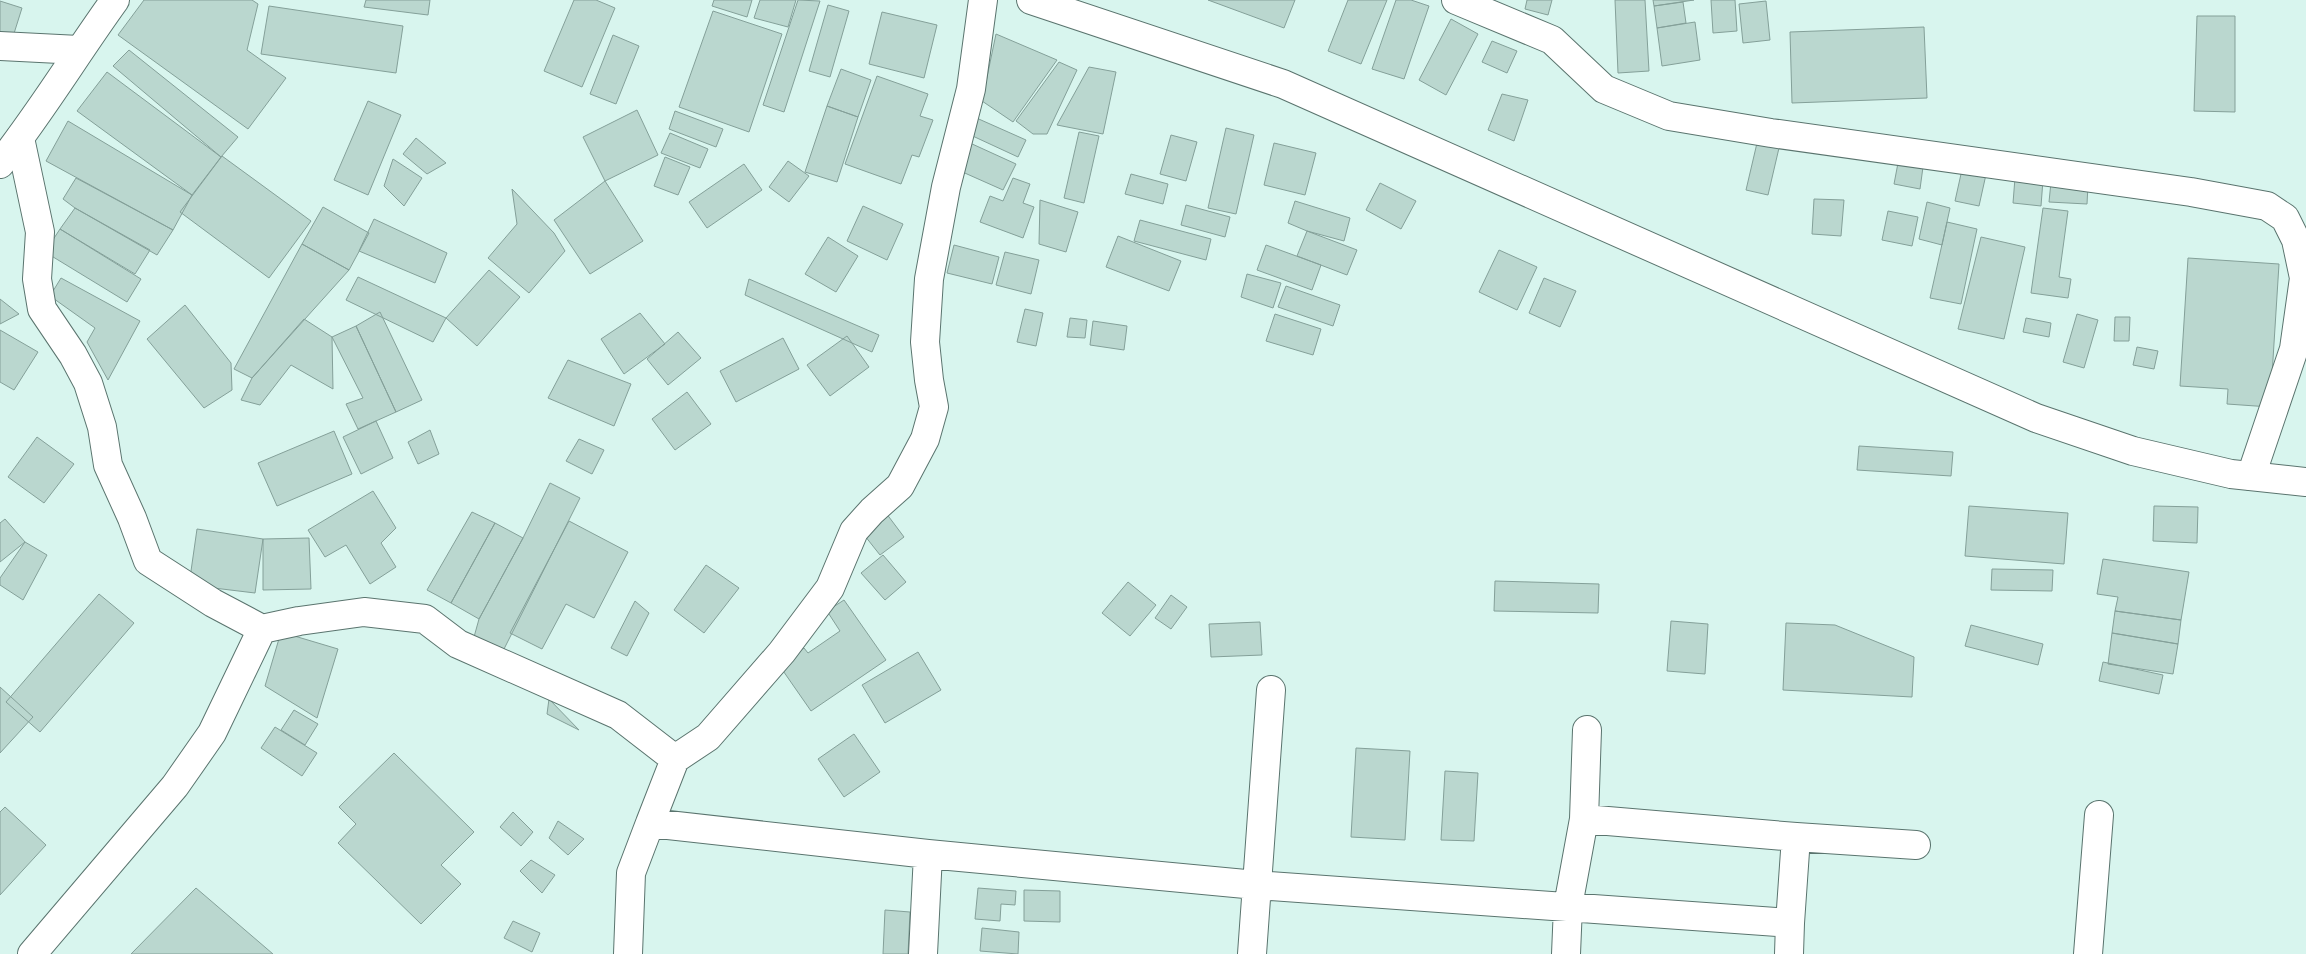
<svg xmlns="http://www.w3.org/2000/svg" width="2306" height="954" viewBox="0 0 2306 954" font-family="'Nunito Sans',sans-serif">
<rect width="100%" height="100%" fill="#d8f5ee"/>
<path fill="#bad7cf" stroke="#84a099" d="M144,0h108l6,4 -11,46 39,28 -38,51 -130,-94z
M366,0h64l-2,15 -64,-8z
M574,0h22l19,8 -33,79 -38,-16z
M714,0h38l-5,17 -35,-11z
M760,0h36l-8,27 -34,-9z
M798,0l22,1 -36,111 -21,-7z
M1208,0h87l-11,28z
M1348,0h39l-26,64 -33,-13z
M1396,0h15l18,6 -25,73 -32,-10z
M1527,0h25l-4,15 -23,-6z
M1615,0h30l4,71 -31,2z
M1653,0h41l-40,6z
M1711,0h24l2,31 -24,2z
M0,1l22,7 -11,35 -11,-4z
M1766,1l4,39 -27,3 -4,-39z
M1683,2l3,21 -29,5 -3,-22z
M828,5l21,6 -19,66 -21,-6z
M269,6l134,20 -7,47 -135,-19z
M713,11l69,23 -33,98 -70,-25z
M882,12l55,13 -13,53 -55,-14z
M2197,16h38v96l-41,-1z
M1451,19l27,15 -32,61 -27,-15z
M1695,22l5,38 -38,6 -5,-38z
M1924,27l3,71 -135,5 -2,-71z
M996,34l61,26 -44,62 -31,-21z
M613,35l26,11 -23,58 -26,-10z
M1492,41l25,10 -10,22 -25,-11z
M129,50l109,87 -17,20 -108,-91z
M1059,62l18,8 -30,64h-14l-17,-13z
M1089,67l27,5 -13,62 -46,-9z
M841,69l30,11 -13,37 -31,-11z
M107,72l114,85 -29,38 -115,-84z
M877,76l51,18 -8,22 13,4 -14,37 -7,-2 -11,29 -56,-20z
M1502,94l26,6 -14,41 -26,-11z
M368,101l33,14 -33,80 -34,-15z
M827,106l31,11 -21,65 -32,-10z
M637,110l21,45 -53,26 -22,-44z
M675,111l48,18 -7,18 -47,-18z
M972,116l54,24 -8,17 -54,-25z
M68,121l124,74 -19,35 -127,-69z
M1226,128l28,7 -18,79 -28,-6z
M1079,132l20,4 -15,67 -20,-5z
M670,133l38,16 -8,19 -39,-15z
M1171,135l26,7 -11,39 -26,-7z
M416,138l30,25 -19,11 -24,-20z
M970,143l46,21 -13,26 -45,-20z
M1274,143l42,10 -11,42 -41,-10z
M1757,143l22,5 -11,47 -22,-5z
M222,156l89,65 -42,57 -89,-66z
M665,157l25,10 -12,28 -24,-9z
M393,159l29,19 -18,28 -20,-20z
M788,161l21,15 -20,26 -20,-15z
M1898,163l25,4 -3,22 -26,-5z
M744,164l18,26 -55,38 -18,-26z
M1963,165l24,5 -8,36 -24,-5z
M1131,174l37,10 -5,20 -38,-10z
M76,178l97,52 -16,25 -82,-47 -12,-9z
M1013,178l17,6 -7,19 11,4 -11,31 -43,-16 10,-26 13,5z
M2015,178l28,2 -2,26 -28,-3z
M605,181l38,60 -53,33 -36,-54z
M2051,182l37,3 -1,19 -38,-2z
M1380,183l36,18 -15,28 -35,-19z
M512,189l42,44 11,18 -36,42 -41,-35 29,-34z
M1814,199l30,1 -3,36 -29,-2z
M1040,200l38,12 -12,40 -27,-8z
M1295,201l55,17 -6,23 -37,-10 -19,-8z
M1927,202l23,6 -8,37 -23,-6z
M1186,205l44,12 -5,20 -44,-12z
M863,206l40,18 -16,36 -40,-19z
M323,207l46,26 -20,37 -47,-26z
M75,208l75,42 -15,24 -75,-45z
M2043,208l25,3 -9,66 12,2 -3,19 -37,-5z
M1888,211l30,6 -6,29 -30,-6z
M374,219l73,34 -12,30 -76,-32z
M1140,220l71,19 -5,21 -72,-19z
M1947,222l30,7 -16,75 -31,-6z
M60,229l81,50 -14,23 -82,-50z
M1307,231l50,19 -10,25 -50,-19z
M1118,236l63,25 -12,30 -63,-24z
M828,237l30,19 -22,36 -31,-18z
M1981,237l44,10 -21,92 -46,-10z
M302,244l47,26 -97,108 -18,-9z
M954,245l45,12 -7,27 -45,-11z
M1266,245l55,20 -9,25 -55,-20z
M1499,250l38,17 -20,43 -38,-18z
M1005,252l34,8 -8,34 -35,-9z
M2188,258l91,6 -9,143 -43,-3 1,-15 -48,-3z
M489,270l31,27 -43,49 -31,-28z
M1247,274l34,9 -8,25 -32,-11z
M358,277l88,41 -13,24 -87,-42z
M61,278l79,43 -32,59 -21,-38 8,-14 -45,-32z
M1544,278l32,13 -16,36 -31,-14z
M749,279l130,56 -7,17 -127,-57z
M1286,286l54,19 -7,21 -55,-19z
M0,299l19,15 -19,10z
M185,305l46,58 1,27 -28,18 -57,-69z
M1025,309l18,4 -7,33 -19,-4z
M380,312l42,88 -26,12 -40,-86z
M640,313l25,31 -41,30 -23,-35z
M1275,314l46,15 -8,26 -47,-14z
M2077,314l21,6 -14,48 -21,-6z
M2115,317h15l-1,24h-15z
M1070,318l17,2 -2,18 -18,-1z
M2026,318l25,5 -2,14 -26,-5z
M304,319l28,18 1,52 -42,-24 -31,40 -19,-5 11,-22z
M1093,321l34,5 -3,24 -34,-5z
M356,326l40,86 -38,17 -12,-25 17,-6 -31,-61z
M0,330l38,22 -24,38 -14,-8z
M678,332l23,26 -33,27 -21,-26z
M847,336l22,31 -39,29 -23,-31z
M783,338l16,31 -63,33 -16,-31z
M2137,347l21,4 -4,18 -21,-4z
M568,360l63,24 -17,42 -66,-28z
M687,392l24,32 -36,26 -23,-31z
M376,421l17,37 -32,16 -18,-37z
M430,430l9,24 -21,10 -10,-22z
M334,431l18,43 -75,32 -19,-43z
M37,437l37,27 -30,39 -36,-26z
M579,439l25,11 -12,24 -26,-13z
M1859,446l94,6 -2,24 -94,-6z
M550,483l30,15 -77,153 -29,-14 5,-18 44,-81z
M373,491l23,37 -15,15 15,24 -26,17 -24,-39 -21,12 -17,-27z
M1969,506l99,7 -4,51 -99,-8z
M2154,506l44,1 -1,36 -44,-2z
M472,512l23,11 -44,80 -24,-13z
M886,513l18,24 -24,18 -19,-24z
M5,519l20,23 -25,20v-39z
M569,521l59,31 -34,66 -28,-14 -24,45 -32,-16z
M495,523l28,15 -44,81 -28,-16z
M197,529l66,10 -8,54 -66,-8z
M309,538l2,51 -48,1v-51z
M25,542l22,13 -24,45 -23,-15v-7z
M883,555l23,27 -21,18 -24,-27z
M2103,559l86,13 -8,48 -66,-9 3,-14 -21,-3z
M706,565l33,23 -35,45 -30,-23z
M1992,569l61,1 -1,21 -61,-1z
M1495,581l104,3 -1,29 -104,-2z
M1128,582l28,23 -26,31 -28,-23z
M99,594l35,29 -94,109 -34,-30z
M1171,595l16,12 -16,22 -16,-11z
M844,600l42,60 -75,51 -32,-46 25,-17 4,5 32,-22 -13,-20z
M635,601l14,12 -22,43 -16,-8z
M2115,611l66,9 -3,24 -66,-11z
M1671,621l37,3 -3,50 -38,-3z
M1260,622l2,33 -51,2 -2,-33z
M1786,623l49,2 79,32 -2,40 -129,-7z
M1971,625l72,19 -5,21 -73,-19z
M281,632l57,17 -21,69 -52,-32z
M2112,633l66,11 -5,30 -65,-10z
M918,652l23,38 -56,33 -23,-38z
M2103,662l60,13 -4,19 -60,-13z
M0,687l33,30 -33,36z
M549,699l30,31 -32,-16z
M294,710l24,14 -13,21 -24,-15z
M275,727l42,26 -15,23 -41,-28z
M854,734l26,38 -36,25 -26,-38z
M1356,748l54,3 -5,89 -54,-3z
M394,753l80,79 -33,33 20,19 -40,40 -83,-81 18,-19 -17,-17z
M1445,771l33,2 -4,68 -33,-1z
M5,807l41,38 -46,50v-83z
M513,812l20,20 -12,14 -21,-19z
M558,821l26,18 -16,16 -19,-17z
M531,860l24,15 -13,18 -22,-22z
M196,888l77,66h-142z
M978,888l38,3 -1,14 -14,-1 -1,17 -25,-2z
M1024,890l36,1v31l-36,-1z
M885,910l25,2 -2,42h-25z
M513,921l27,12 -8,19 -28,-14z
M982,928l37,4 -1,22 -38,-3z"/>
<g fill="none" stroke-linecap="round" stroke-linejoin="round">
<g stroke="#5a746e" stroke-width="30">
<path id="minor" d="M1456,0l96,40 52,49 65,27 102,17 420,59 76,14 18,12 11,22 8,38 -10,71 -43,127
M0,46l79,4
M20,138l20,94 -3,47 5,30 31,46 15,28 14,44 6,38 24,53 16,43 65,42 49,26 37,-8 65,-9 61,7 33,25 160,71 57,44 -25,64
M675,759l33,-22 74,-85 48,-64 24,-57 18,-20 28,-25 25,-47 9,-32 -5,-27 -4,-38 4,-63 17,-92 25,-98 12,-89
M1584,819l212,18 120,8
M1790,923l6,-86
M32,954l143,-168 37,-53 50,-104
M628,954l3,-81 19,-50 278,31 328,31 534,38 -1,31
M923,954l5,-100
M1252,954l19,-264
M1566,954l2,-48 16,-87 3,-89
M2088,954l11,-139"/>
</g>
<g stroke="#5a746e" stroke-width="30">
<path id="tertiary" d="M1031,0l252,84 753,334 97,33 98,23 75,8
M0,164c41,-52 76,-110 115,-164"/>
</g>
<use href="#minor" stroke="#fff" stroke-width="28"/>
<use href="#tertiary" stroke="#fff" stroke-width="28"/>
</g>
</svg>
